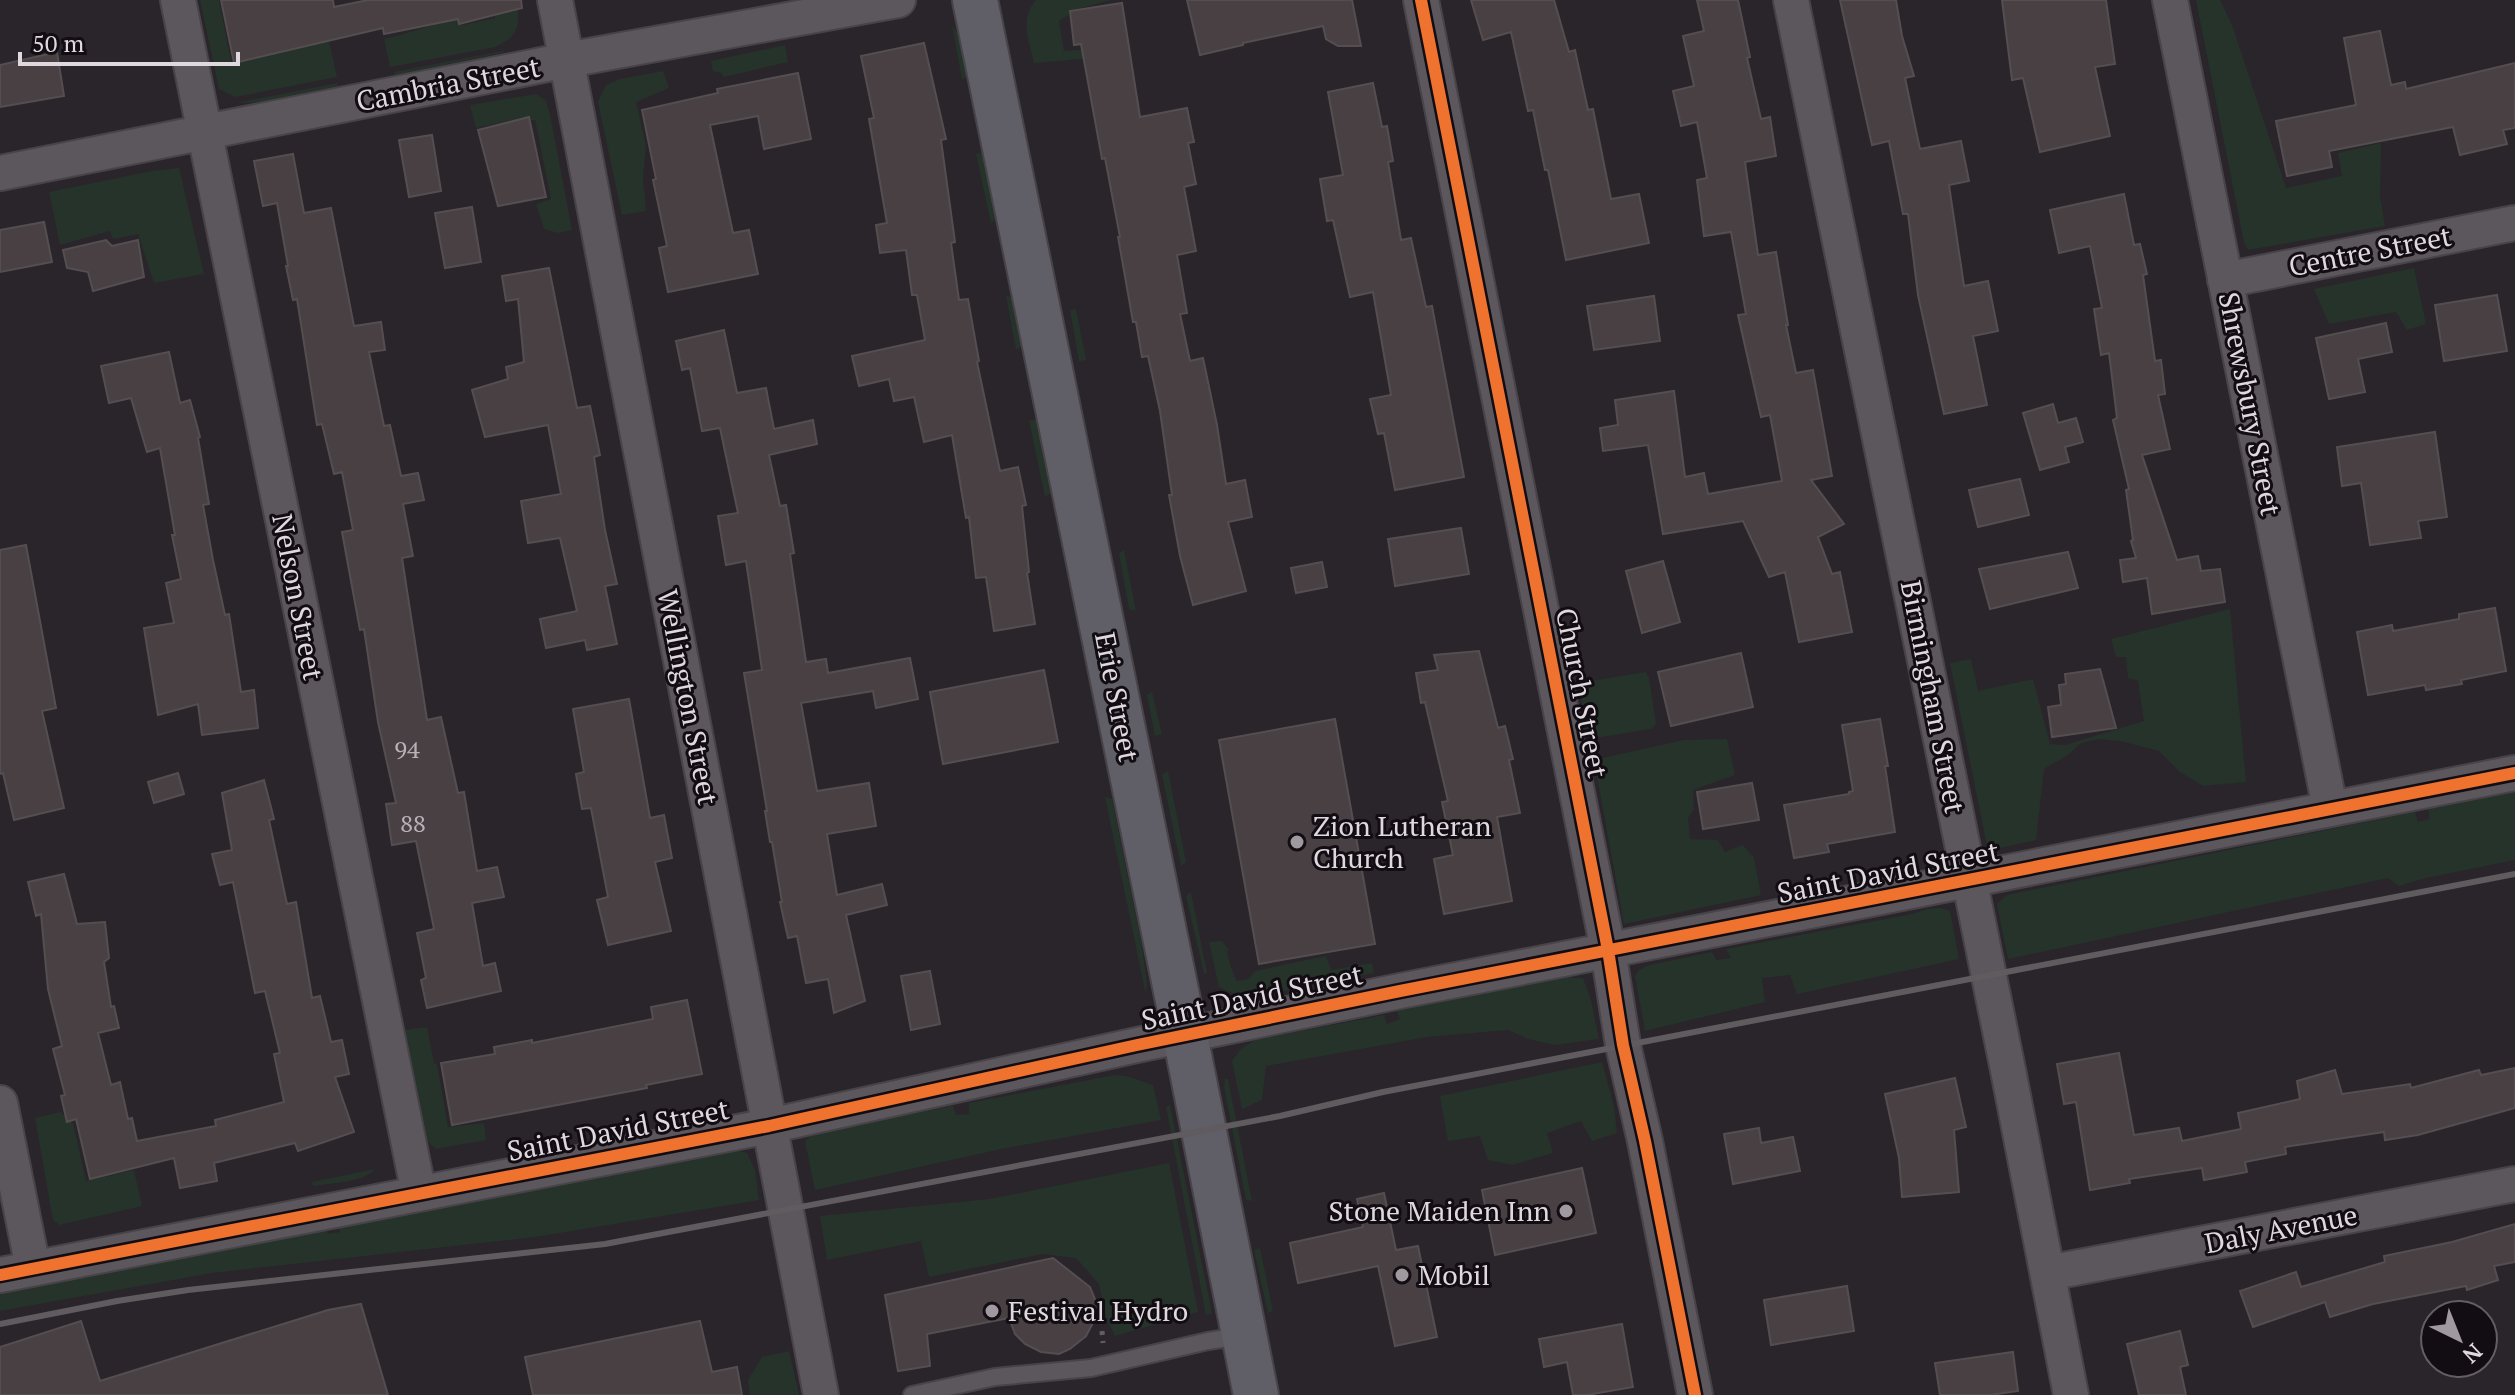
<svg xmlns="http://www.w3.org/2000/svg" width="2515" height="1395" viewBox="0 0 2515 1395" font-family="'PT Serif',serif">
<rect width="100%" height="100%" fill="#2a252b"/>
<path fill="#25332a" d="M200,0h19l12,62 98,-21 8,36 -102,20 -16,-8z
M492,0h24c5,25 3,36 -21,47l-105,20 -6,-28c25,-6 48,-14 72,-21l7,7 32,-7z
M1036,0h75l-41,11v3l-11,7 5,30 65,-5v9l-95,8c-5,-22 -15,-44 2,-63z
M2196,0h24l12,25 54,163 56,-12 -4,-23 43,-10 -1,53 5,30 -137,24 -4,-8z
M952,25l9,13 8,38 -7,3z
M785,45l3,17 -64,15 -3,-4 -8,-2 -2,-10z
M502,51l3,1 -110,23 -1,-3z
M663,71l6,17 -33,14 10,43 -3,33 3,33 -24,4 -24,-113 8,-17 14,-6z
M337,83l1,3 -78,16 -24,1z
M536,94l10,7 4,13 22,116 -14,3 -14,-4 -8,-25 15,-5 -16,-79 -8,1 -3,-4 -48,11 -6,-23z
M983,153l14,66 -6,4 -15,-69z
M179,168l25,106 -50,9 -16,-49 -25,5 -3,-8 -50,14 -11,-53 103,-21z
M2414,268l12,56 -19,6 -11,-18 -67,12 -15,-35z
M1006,295l6,3 10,48 -6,4z
M1076,309l10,51 -7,1 -9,-51z
M1029,420h7l15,73 -6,4z
M1124,550l12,61 -7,-2 -10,-56z
M2230,609l16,173 -43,4 -23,-14 -21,-21 -39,-10 -22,-2 -17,4 -13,12 -24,14 -8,71 -45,10 -4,-4 -37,-183 21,-4 7,32 55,-12 17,65 15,1 79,-24 -6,-40 -10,-3 -2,-21h-10l-5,-18z
M1646,672l3,6 7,46 -5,5 -62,10 -11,-56z
M1152,692l10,42 -7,2 -8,-41z
M1727,739l8,36 -42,15 1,19 -6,9 2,21 28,1 7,12 18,-7 11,13 7,37 -137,29 -30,-164 90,-20z
M1168,771l18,91 -5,4 -19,-91z
M2515,792v68l-89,18 -27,8 -11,-8 -380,81 -11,-55 10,-9 408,-83 3,10 12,-3 -2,-10z
M1105,797l7,2 29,142 6,41 -1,13z
M1191,892l16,81 -3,1 -18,-78z
M1941,908l9,3 9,48 -162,35 -7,-19 -28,3 3,24 -120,29 -10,-55 4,-6 7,-4 66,-14 4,8 15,-2 -5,-9 186,-35 16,-5z
M1222,941l7,9 -2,1c1,7 7,26 10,30l11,-2 7,-8 71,-15 5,14 41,-7 2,10 -120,24 -15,-1 -20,-9 -10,-45z
M1564,977l19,1 8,22 8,39 -45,6 -26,-6 -20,-9 -81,7 -161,29 -4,34 -20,9 -10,-48 9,-12 14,-9 129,-25 3,9 13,-5 -4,-9z
M427,1027l7,36 3,1 11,63 36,-4 2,17 -50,9 -8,-7 -23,-112z
M1602,1062l12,44 3,27 -25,8 -11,-20 -34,12 6,20 -41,12 -24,-5 -8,-24 -32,5 -8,-45z
M1115,1075l12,1 26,9 8,35 -155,28 -191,42 -10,-49 11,-9 137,-26 3,9 13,-1v-11z
M1225,1079h3l24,122 -6,-1 -22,-113z
M1170,1105l42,208 -6,2 -40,-208z
M60,1112l13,11 13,58 48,-11 8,36 -83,19 -6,-5 -18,-102z
M729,1148l18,5 8,17 4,30 -224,37 -323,36 -212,38v-22l325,-64 3,9 12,-2 -1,-10z
M1169,1163l29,149 -83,24 -9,-18 -7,-34 -23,-26 -33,-4 -114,23 -8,-36 -94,19 -7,-44 170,-17z
M375,1169c-13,14 -43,14 -62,17l-1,-4z
M1260,1248l13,63 -5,2 -14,-63z
M789,1351l10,44h-49l-2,-15 14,-23z"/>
<path fill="#484042" stroke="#544e50" stroke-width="2" d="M221,0h112l1,7 34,-7h153l1,8 -63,16 -1,-5 -74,15 -1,-6 -149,35z
M1187,0h165l9,46h-23l-12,-7 -3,-13 -80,17v2l-43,10z
M1471,0h83l15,52 6,-2 13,60 5,-1 18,90 28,-5 10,49 -83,17 -18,-90h-3l-12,-60 -5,1 -17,-79 -28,8z
M1697,0h41l12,57 -3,1 14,61 9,-2 6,39 -31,6 13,93 18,-3 12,73h-2l10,48 17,-3 19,106 -21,4 33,44 -26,13 14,37 8,-2 12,60 -53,10 -14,-70 -16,5 -26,-56 -80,13 -15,-89 -45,6 -3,-23 18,-3 -3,-25 59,-9 11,86 19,-4 4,21 74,-13 -12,-66 -9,2 -23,-102 8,-1 -15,-82 -27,4 -7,-56 10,-2 -10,-56 -16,4 -8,-35 21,-5 -11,-50 21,-5z
M1840,0h56l6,36 12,40 -9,2 15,71 41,-8 8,40 -20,4 15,101 24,-5 10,50 -25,5 14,69 -43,9 -26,-119 -10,-81h-5l-14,-73 -17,4z
M2002,0h104l9,64 -20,3 15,69 -70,16 -17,-74 -11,2z
M1122,3l18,114 47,-9 7,34 -6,1 8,41 -12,3 12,64 -19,4 10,58 -7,1 10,47 13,-3 14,67 9,59 19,-4 7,37 -24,5 18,69 -53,14 -13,-49 -11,-61h3l-12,-84 -12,-55 -6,1 -6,-35h-3l-15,-85h2l-15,-79 -3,1 -21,-115 -7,1 -4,-34z
M2380,31l11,54 14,-3 1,7 109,-26v65l-12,2 4,14 -47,11 -7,-28 -124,24 3,16 -45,9 -11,-55 80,-16 -12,-67z
M924,43l22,96 -5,1 14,102 -4,1 8,57 9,-1 11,62 -2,1 23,109 18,-4 8,38 -4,1 7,66 -2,1 8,51 -41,7 -8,-54 -10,1 -7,-61 -3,1 -14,-83 -28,7 -10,-45 -20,4 -5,-22 -30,7 -7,-30 73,-16 -8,-45h-5l-6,-45 -26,3 -4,-28 11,-2 -18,-104 5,-1 -13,-62z
M57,52l7,44 -64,11v-42z
M798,73l13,66 -47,10 -6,-33 -48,9 23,108 16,-3 9,44 -90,18 -9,-44 8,-2 -14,-66 3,-1 -14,-69 76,-17 -1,-4z
M1373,83l9,44 5,-1 6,35 -5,1 13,78 10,-2 15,69 6,-1 32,171 -69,13 -11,-57 -6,1 -8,-35 21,-4 -18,-103 -23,5 -17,-77 -6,1 -7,-42 23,-4 -15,-83z
M529,117l17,80 -48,9 -20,-76z
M432,135l9,56 -32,6 -10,-57z
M293,154l11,59 27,-5 23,118 27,-4 4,28 -16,2 15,74 6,-1 11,51 17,-3 6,27 -21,4 10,52 -11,2 25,162 14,-3 17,76 6,-1 13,79 20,-4 7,30 -32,6 11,63 12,-3 6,28 -74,17 -6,-28 5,-2 -9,-45 17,-4 -18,-88 -24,4 -6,-41 10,-1 -18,-81 -14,-93 -4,1 -18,-98 11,-2 -11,-58 -8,2 -12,-50 -5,1 -20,-126 -4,1 -7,-34h2l-11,-63 -14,3 -9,-45z
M2124,194l10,51 6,-1 7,30 -4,1 12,86 6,-1 4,34 -7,1 12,54 -28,6 35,105 21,-4 3,15 19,-2 5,33 -73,12 -5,-36 -24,4 -3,-22 16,-2 -5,-17 2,-1 -7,-50 3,-1 -16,-69 4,-2 -8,-65 -8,2 -7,-46 8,-1 -12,-62 -31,7 -9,-43z
M472,207l9,55 -36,6 -10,-55z
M44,222l8,40 -52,10v-42z
M106,240l6,6 26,-6 6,37 -51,14 -5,-19 -21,-4 -4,-18z
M549,268l28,140 13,-2 10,49 -6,2 11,73 12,54 -12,2 12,58 -30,6 -2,-10 -39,8 -6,-29 37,-8 -17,-73 -32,5 -7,-42 40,-7 -13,-69 -63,12 -13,-47 36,-11 -2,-12 18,-5 -6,-63 -12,2 -4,-25z
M2497,295l10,56 -63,10 -9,-56z
M1654,296l6,45 -66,9 -7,-44z
M2386,323l6,29 -34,7 7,33 -36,7 -13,-61z
M724,330l13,63 29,-5 8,41 39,-9 4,24 -48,11 11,51 6,-1 8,48 -4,1 16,108 20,-3 2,14 82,-15 8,41 -42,9 -3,-17 -72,12 16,88 52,-8 7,43 -49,8 10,61 45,-11 5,21 -41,10 19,86 -31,12 -6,-34 -22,4 -9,-47 -9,2 -8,-36h2l-10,-60h-2l-5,-31h2l-23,-138 18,-3 -16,-109 -20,4 -8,-49 20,-3 -18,-85 -18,3 -12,-63 -8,2 -6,-29z
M169,352l11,51 10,-3 10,37 -2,1 11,66 -6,1 10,55 12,55 4,-1 12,78 13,-2 4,38 -56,7 -4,-31 -40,11 -14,-87 30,-5 -8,-40 15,-4 -9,-44h3l-15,-87 -13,4 -16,-54 -22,5 -8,-37z
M2053,404l5,19 18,-5 7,24 -18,5 4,15 -29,8 -17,-57z
M2435,432l12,85 -29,4 3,17 -51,7 -9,-62 -19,3 -5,-39z
M2020,479l9,36 -51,12 -9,-37z
M1461,528l8,46 -74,12 -7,-47z
M26,545l30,163 -14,3 22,97 -50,12 -11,-47 -3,1v-224z
M2068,552l10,36 -88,21 -11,-40z
M1663,561l17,61 -38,11 -16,-62z
M1322,562l5,25 -31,6 -5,-25z
M2495,608l11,63 -45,9 1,4 -36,6 -1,-5 -57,10 -11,-63 35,-7 1,6 66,-12v-5z
M1479,651l19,77 7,-2 8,33 -4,1 11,53 -23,4 15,84 -68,13 -10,-55 19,-4 -11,-53 6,-1 -23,-99 -4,1 -5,-30 22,-3 -4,-15z
M1741,653l12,54 -82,19 -13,-54z
M2100,669l16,59 -64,9 -4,-30 13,-2 -2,-20 7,-1 -1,-10z
M1044,670l14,72 -115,22 -13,-72z
M629,699l21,119 14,-3 8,43 -17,4 16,69 -63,14 -11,-45 11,-3 -17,-89 -9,1 -6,-35 8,-2 -11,-63z
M1335,719l40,225 -116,20 -40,-224z
M1880,719l8,47h-3l10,66 -68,12 2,8 -35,6 -10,-53 65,-11v-2l4,-1 -11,-66z
M178,773l6,21 -30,9 -6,-21z
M264,780l10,39 -5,1 18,84 9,-2 16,96 8,-2 11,46 11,-2 7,34 -14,3 19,55 -56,19 -3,-8 -81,20 3,18 -37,7 -6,-30 -84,21 -14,-60 -9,3 -6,-26 4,-1 -12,-46 9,-3 -14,-57 -7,-75 -5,2 -8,-34 36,-8 13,50 28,-2 4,36 -5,4 7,45 3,-1 5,22 -21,5 13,52 9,-3 8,37 4,-1 5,23 79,-15 -1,-6 69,-18 -10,-48 6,-1 -15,-62 -10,2 -22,-111 -13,3 -8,-31 20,-4 -10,-57z
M1752,783l7,37 -56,9 -6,-37z
M930,971l10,53 -29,6 -10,-54z
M687,1000l15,74 -56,11 1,3 -195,37 -11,-62 54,-9 -1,-7 38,-7v3l121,-24 -2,-12z
M2119,1053l15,82 45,-7 3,13 59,-12 -3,-16 62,-14 -3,-18 38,-11 7,24 68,-10 1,4 68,-18 2,5 34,-7v40l-97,27 -33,5 -1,-8 -99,15 1,7 -41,8 2,10 -43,8 -2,-12 -73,11 1,4 -40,7 -14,-88 -12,2 -7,-40z
M1955,1078l11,49 -12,3 5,62 -57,5 -3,-39 -14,-64z
M1759,1128l2,15 32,-6 7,34 -67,13 -9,-50z
M1582,1168l14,65 -101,22 -13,-65z
M1384,1193l12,57 22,-4 19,91 -42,9 -17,-80 -80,17 -8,-40 73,-16 -6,-28z
M2515,1224v38l-21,4 4,14 -31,10 -1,-4 -93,18 -43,13 -5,-15 -72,25 -13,-36 56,-19 5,15 84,-25 -1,-6 68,-14z
M1053,1258l37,29 7,17 -3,17 -8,15 -16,13 -11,5 -18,-2 -16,-8 -10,-10 -6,-16 -82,16 3,32 -32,5 -13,-76z
M1847,1286l7,45 -83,14 -7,-45z
M361,1304l27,91h-388v-48l81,-26 19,60 228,-71z
M700,1321l12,51 25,-5 5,28h-209l-8,-38z
M1622,1324l11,63 -46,8h-14l-6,-33 -23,5 -5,-28z
M2180,1331l8,34 -8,2 6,28h-47l-12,-51z
M2013,1352l5,39 -28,4h-50l-5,-32z"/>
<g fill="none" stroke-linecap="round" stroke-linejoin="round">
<g stroke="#484348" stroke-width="20">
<path id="lane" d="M912,1395l83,-18 96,-9 117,-27 33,-5"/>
</g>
<g stroke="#484348" stroke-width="38">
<path id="street" d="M178,0l241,1194
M555,0l266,1395
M1421,0l187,950 15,95 22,96 50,254
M1791,0l217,1070 63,325
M2170,0l160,808
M0,173l567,-113 331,-60
M2225,280l290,-57
M0,1103l33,165
M2048,1273l467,-89
M0,1275l769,-149 368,-81 263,-54 1115,-218"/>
</g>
<g stroke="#484348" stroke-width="48">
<path id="primary" d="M975,0l210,1035 71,360"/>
</g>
<path stroke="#615e61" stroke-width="5" stroke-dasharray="4 6" stroke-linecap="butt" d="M1102,1331l1,12"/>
<use href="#lane" stroke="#5b575c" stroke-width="16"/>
<use href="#street" stroke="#5b575c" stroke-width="34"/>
<use href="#primary" stroke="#605e66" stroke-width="44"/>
<path stroke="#5f5b5f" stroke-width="6" d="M0,1324l117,-23 71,-11 417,-46 675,-128 103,-24 1132,-218"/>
<g stroke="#120d12" stroke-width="17">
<path id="cycleway" d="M1421,0l187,950 15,95 22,96 50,254
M0,1275l769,-149 368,-81 263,-54 1115,-218"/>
</g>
<use href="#cycleway" stroke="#ef722f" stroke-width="12"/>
</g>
<g fill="#a099a0" stroke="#120d12" stroke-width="3">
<circle cx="1297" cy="842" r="8"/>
<circle cx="1566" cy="1211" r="8"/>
<circle cx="1402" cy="1275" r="8"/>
<circle cx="992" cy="1311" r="8"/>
</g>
<g text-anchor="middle" stroke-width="6" stroke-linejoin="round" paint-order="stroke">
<g font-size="24" fill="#b9b2b8">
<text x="407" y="758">94</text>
<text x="413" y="832">88</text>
</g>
<g font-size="28" fill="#dfd8df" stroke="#120d12">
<text transform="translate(448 84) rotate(-11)" y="10">Cambria Street</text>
<text transform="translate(2370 251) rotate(-11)" y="10">Centre Street</text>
<text transform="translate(2250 404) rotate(79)" y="10">Shrewsbury Street</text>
<text transform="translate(298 597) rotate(79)" y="10">Nelson Street</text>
<text transform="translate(1582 693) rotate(79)" y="10">Church Street</text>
<text transform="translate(688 697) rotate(79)" y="10">Wellington Street</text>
<text transform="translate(1117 697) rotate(79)" y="10">Erie Street</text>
<text transform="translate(1933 697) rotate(79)" y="10">Birmingham Street</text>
<text transform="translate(1888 872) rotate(-11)" y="10">Saint David Street</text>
<text transform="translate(1252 997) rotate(-12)" y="10">Saint David Street</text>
<text transform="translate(618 1130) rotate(-11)" y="10">Saint David Street</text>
<text transform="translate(2281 1229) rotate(-11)" y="10">Daly Avenue</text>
</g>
<g font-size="28" fill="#dfd8df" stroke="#120d12" text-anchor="start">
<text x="1313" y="836">Zion Lutheran<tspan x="1313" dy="32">Church</tspan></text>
<text x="1550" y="1221" text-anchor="end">Stone Maiden Inn</text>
<text x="1418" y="1285">Mobil</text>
<text x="1008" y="1321">Festival Hydro</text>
</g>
</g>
<g transform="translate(2459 1339) rotate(137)"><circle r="38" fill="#120d12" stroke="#645e64" stroke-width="2"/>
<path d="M0-6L14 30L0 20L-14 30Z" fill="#a099a0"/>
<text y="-12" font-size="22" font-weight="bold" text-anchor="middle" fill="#dfd8df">N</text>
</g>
<path d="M20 52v12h218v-12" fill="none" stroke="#dfd8df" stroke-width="4"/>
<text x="32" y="52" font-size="24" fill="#dfd8df" stroke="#120d12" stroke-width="6" paint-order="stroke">50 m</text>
</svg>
